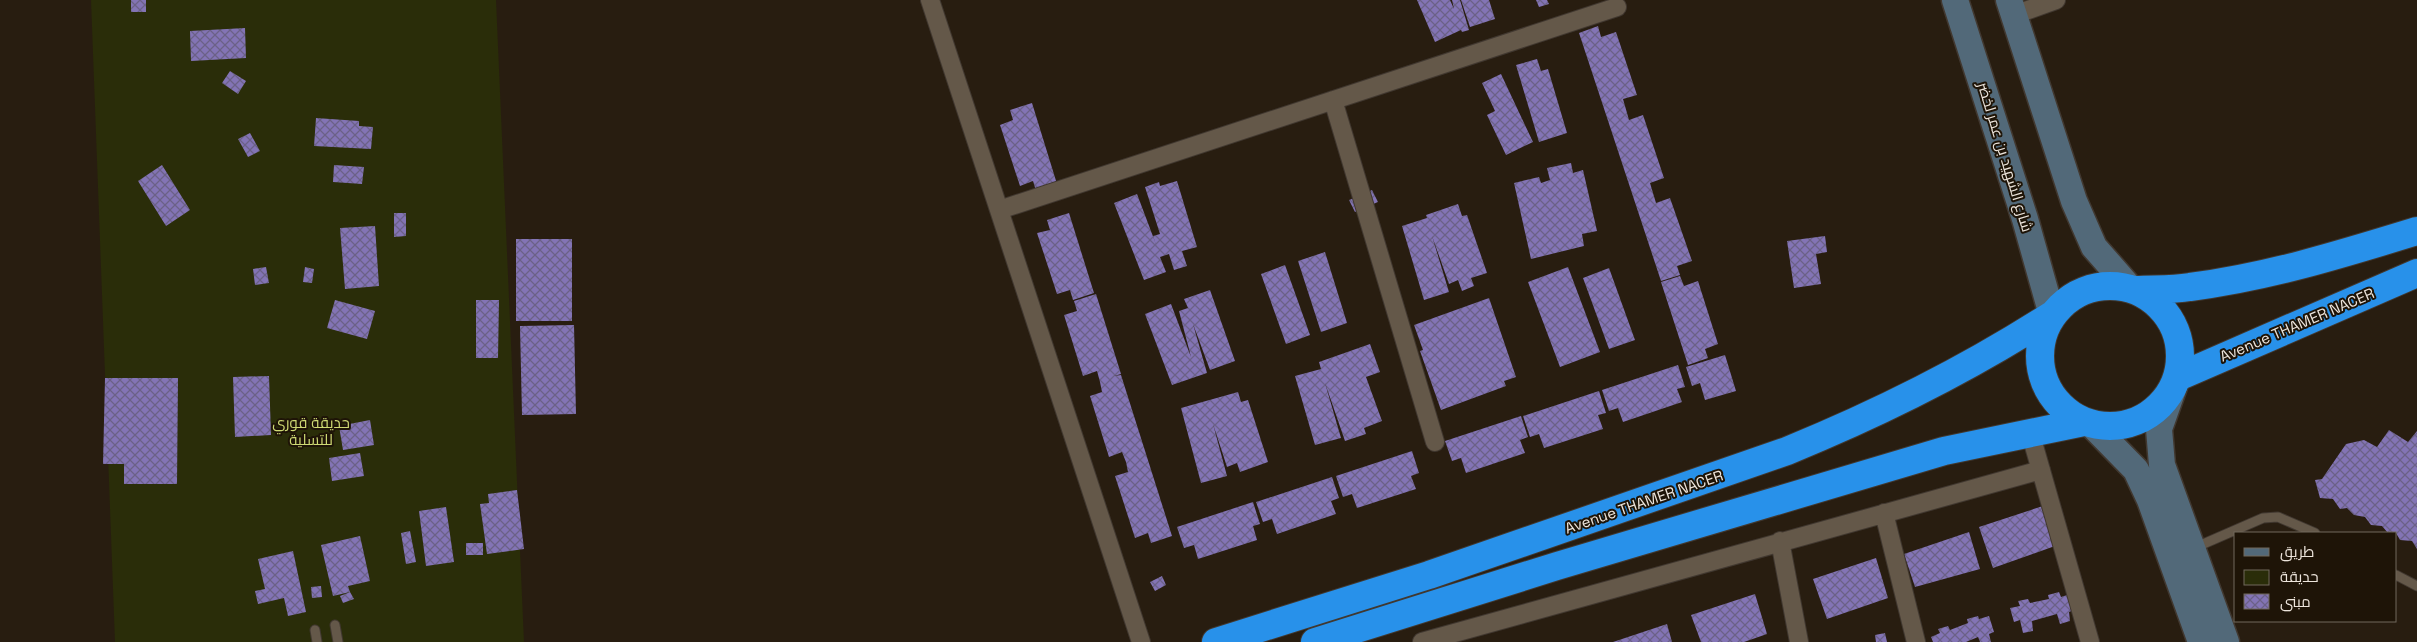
<svg xmlns="http://www.w3.org/2000/svg" width="2417" height="642" viewBox="0 0 2417 642" font-family="'Space Grotesk',Cairo,sans-serif">
<defs>
<pattern id="building-cross-hatch" width="8" height="8" patternUnits="userSpaceOnUse" patternTransform="scale(1.25)"><rect width="8" height="8" fill="#8374b5"/><path d="M0 0l8 8M0 8l8-8" fill="none" stroke="#6b6187"/></pattern>
</defs>
<rect width="100%" height="100%" fill="#281d10"/>
<path fill="#2a2d09" d="M91,0h405l28,642h-409z"/>
<path fill="url(#building-cross-hatch)" d="M131,0h15v12h-15z
M1417,0h33l4,9 -2,-9h8l9,30 -7,2 -1,-2 -26,12z
M1461,0h28l6,19 -25,8z
M1536,0h11l2,4 -10,3z
M1598,26l3,11 15,-5 21,63 -14,4 6,21 14,-5 21,63 -14,5 6,20 14,-5 22,63 -15,5 3,9 -19,6 -82,-248z
M245,28l1,30 -55,3 -1,-30z
M1537,59l4,12 7,-2 19,64 -28,9 -23,-77z
M230,71l16,10 -8,13 -16,-11z
M1501,74l32,68 -27,13 -19,-40 8,-4 -13,-28z
M1032,103l25,81 -21,7 -3,-10 -13,5 -20,-61 13,-5 -3,-10z
M316,118l43,3v5l14,1 -2,22 -57,-3z
M250,133l10,18 -12,6 -10,-18z
M1571,163l2,10 10,-3 14,61 -15,3 2,12 -53,13 -17,-76 25,-6 2,6 9,-3 -3,-12z
M162,165l28,45 -24,16 -28,-45z
M334,165l30,2 -2,17 -29,-2z
M1177,181l20,66 -15,4 5,15 -13,4 -5,-16 -9,3 6,15 -22,8 -30,-77 23,-9 20,53 -4,-11 7,-2 -15,-47 14,-5 1,4z
M1372,190l6,12 -23,10 -6,-12z
M1458,204l4,12 5,-1 20,58 -16,5 3,8 -12,5 -4,-11 -9,4 -17,-48 17,56 -25,8 -22,-74 25,-8 -1,-3z
M394,213h12v23l-12,1z
M1069,213l25,80 -21,7 -3,-10 -13,4 -20,-61 13,-3 -3,-10z
M375,226l4,60 -34,3 -5,-61z
M1825,236l2,16 -11,2 5,30 -27,4 -7,-47z
M516,239h56v82h-56z
M1325,252l22,71 -26,9 -23,-71z
M1285,265l25,70 -24,9 -25,-70z
M266,267l3,16 -14,2 -2,-16z
M305,267l9,2 -2,14 -9,-1z
M1568,267l32,85 -40,15 -32,-85z
M1609,268l26,72 -26,9 -26,-71z
M1680,276l4,10 14,-5 20,63 -13,5 3,9 -20,7 -27,-83z
M1210,290l25,71 -25,9 -17,-46 14,49 -35,12 -27,-71 26,-10 20,53 -12,-46 9,-3 -4,-9z
M1096,294l25,80 -7,2 7,-1 51,161 -21,7 -3,-10 -13,5 -20,-62 13,-4 -2,-10 -4,-10 -13,5 -19,-61 12,-4 -2,-10 -3,-11 -14,5 -19,-61 13,-4 -3,-10z
M1489,298l27,79 -12,4 2,5 -65,24 -21,-59 3,-1 -9,-25z
M335,300l40,11 -8,28 -40,-11z
M476,300h23l-1,58h-22z
M574,325l2,89 -54,1 -2,-89z
M1370,344l10,28 -14,5 16,44 -18,7 2,6 -21,7 -20,-58 16,55 -26,7 -20,-69 26,-7 -2,-7z
M1725,355l11,36 -31,9 -5,-17 -8,3 -6,-19z
M1678,365l7,22 -8,2 5,13 -59,20 -5,-14 -9,3 -7,-21z
M269,376l2,59 -36,2 -2,-60z
M105,378h73l-1,106h-53v-20h-21z
M1599,391l7,22 -8,2 5,14 -59,19 -5,-14 -9,3 -7,-21z
M1238,392l3,10 7,-2 20,62 -28,10 -3,-9 -10,4 -14,-43 14,52 -26,7 -20,-75z
M1521,416l7,21 -8,3 5,13 -59,20 -5,-15 -9,3 -7,-20z
M370,420l4,25 -31,5 -4,-24z
M2389,430l19,12 9,-11v118l-5,-8 -12,-1 -4,-7h-8l-6,-7 -11,-1 -6,-8 -11,-2 -7,-7 -7,1 -7,-10 -13,-1 -5,-18 7,-1 24,-35 18,-4 13,7z
M1412,451l7,22 -8,3 5,13 -59,19 -5,-14 -9,3 -7,-21z
M360,453l4,23 -32,5 -3,-23z
M1332,477l7,21 -8,3 5,13 -59,20 -5,-15 -9,3 -7,-20z
M517,490l7,59 -37,5 -7,-50 9,-1 -1,-9z
M1253,502l7,22 -7,2 4,14 -59,19 -4,-14 -10,3 -7,-21z
M2043,506l12,40 -62,22 -14,-41z
M446,507l8,55 -28,4 -7,-55z
M410,531l6,31 -10,2 -5,-31z
M1969,532l11,37 -65,18 -11,-33z
M360,536l10,45 -22,5 2,6 -17,4 -12,-51z
M466,543h17v12h-17z
M293,551l13,61 -18,4 -4,-18 -26,6 -3,-13 10,-2 -7,-30z
M1876,558l12,40 -61,21 -14,-40z
M1162,576l4,9 -11,6 -5,-9z
M321,586l1,11 -10,1 -1,-11z
M350,592l4,7 -11,4 -3,-7z
M2059,592l2,5 9,-3 4,16 -5,2 1,9 -10,3 -3,-10 -25,7 1,10 -10,2 -3,-13 -6,2 -4,-14 10,-2 -2,-5 10,-2 2,4 19,-4 -1,-4z
M1755,594l12,40 -23,8h-43l-10,-27z
M1978,616l1,3 10,-3 5,16 -5,2 2,8h-11l-2,-5 -12,5h-33l-2,-5 9,-4 -2,-4 10,-3 2,4 18,-7 -1,-4z
M1667,624l5,18h-59z
M1885,633l2,9h-11l-1,-7z"/>
<g fill="none" stroke-linecap="round" stroke-linejoin="round">
<g stroke="#413830" stroke-width="11">
<path id="lane" d="M2194,548l69,-30 15,-1 37,16
M2396,575l21,11
M335,625l3,17
M315,630l2,12"/>
</g>
<g stroke="#413830" stroke-width="20">
<path id="street" d="M930,0l211,642
M2014,15l42,-15
M1333,100l102,342
M999,210l618,-203
M2030,432l60,210
M1884,513l32,129
M1780,541l19,101
M1422,642l619,-172"/>
</g>
<g stroke="#413830" stroke-width="29">
<path id="secondary" d="M1955,0l70,219 27,96
M2009,0l65,201 20,46 36,41
M2175,384l-16,45 3,36 64,177
M2091,424l45,46 14,30 51,142"/>
</g>
<g stroke="#413830" stroke-width="30">
<path id="highway" d="M2040 356a70 70 0 1 1 140 0a70 70 0 1 1-140 0Z
M2136,290c18,-1 36,0 54,-3 78,-10 152,-33 227,-56
M2178,377l239,-104
M1216,642l213,-67 358,-124c93,-38 181,-82 265,-136
M1315,642l242,-76 387,-115 140,-29"/>
</g>
<use href="#lane" stroke="#645849" stroke-width="9"/>
<use href="#street" stroke="#645849" stroke-width="18"/>
<use href="#secondary" stroke="#526979" stroke-width="26"/>
<use href="#highway" stroke="#2891ea" stroke-width="28"/>
</g>
<g text-anchor="middle" stroke-width="4" stroke-linejoin="round" paint-order="stroke">
<g font-size="15" fill="#ede5dc" stroke="#1e1407">
<text transform="translate(2005 157) rotate(73)" y="5">شارع الشهيد بن عمر لخضر</text>
<text transform="translate(2297 325) rotate(-23)" y="5">Avenue THAMER NACER</text>
<text transform="translate(1644 502) rotate(-19)" y="5">Avenue THAMER NACER</text>
</g>
<g font-size="15" fill="#cfda74" stroke="#1e1407">
<text x="311" y="428">حديقة قوري<tspan x="311" dy="17">للتسلية</tspan></text>
</g>
</g>
<rect x="2234" y="532" width="162" height="90" fill="#1e1407" stroke="#71685c"/>
<rect x="2244" y="548" width="25" height="8" fill="#526979" stroke="#71685c"/>
<text x="2280" y="557" font-size="15" fill="#ede5dc">طريق</text>
<rect x="2244" y="570" width="25" height="15" fill="#2a2d09" stroke="#71685c"/>
<text x="2280" y="582" font-size="15" fill="#ede5dc">حديقة</text>
<rect x="2244" y="594" width="25" height="15" fill="url(#building-cross-hatch)" stroke="#71685c"/>
<text x="2280" y="607" font-size="15" fill="#ede5dc">مبنى</text>
</svg>
